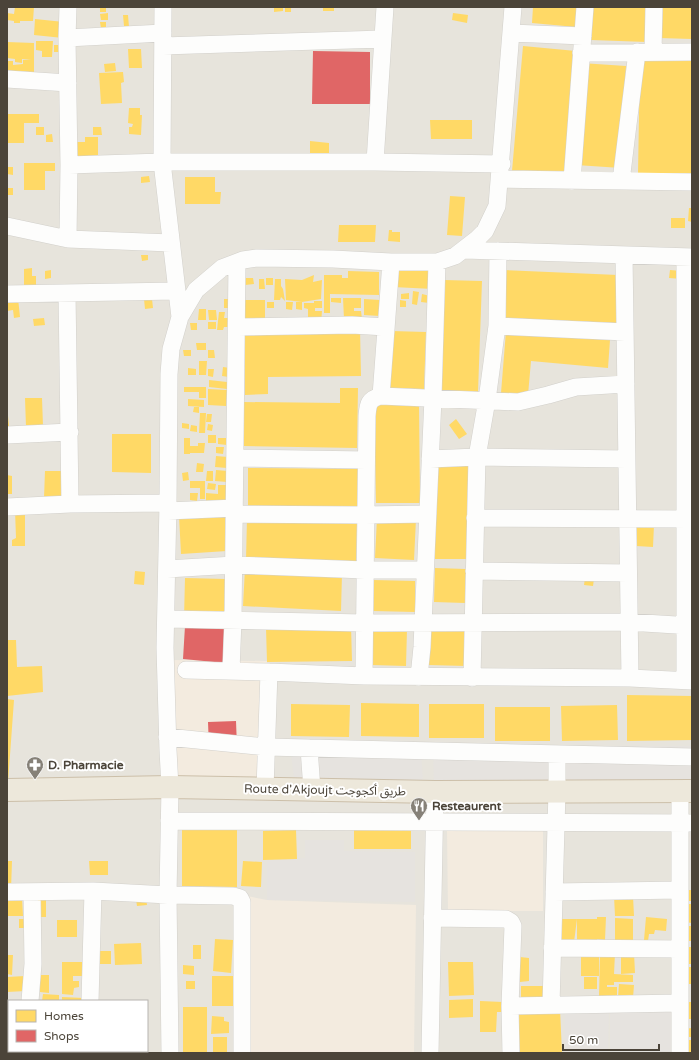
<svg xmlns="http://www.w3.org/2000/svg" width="699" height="1060" viewBox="0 0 699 1060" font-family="'Varela Round','Noto Sans Arabic',sans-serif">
<rect width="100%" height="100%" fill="#f4f2ee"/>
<path fill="#e7e4dc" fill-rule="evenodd" d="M7,7h685v1046h-685zM9,1001h138v50h-138z"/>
<path fill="#f3ebdf" d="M172,660l95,1 -5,121h-87z
M447,830l96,1v80h-95z
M247,896l20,4 149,5 -2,148h-164z"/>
<path fill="#e6e3df" d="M692,746v41h-258l-1,-40z
M290,747h131l2,37 -128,1z
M690,821l2,1v50h-4z
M305,840h39v11l71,1v50l-148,-2v-41l38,-1z
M565,1009h44l-1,44h-43z
M610,1009h62l1,44h-63z"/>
<path fill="#ffd966" d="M15,7h19l-1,14h-13v2h-6v-2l-7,-1v-7l7,1z
M100,7h6v5h-6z
M274,7h9v4l-9,1z
M285,7h6v5h-6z
M323,7h11v4h-11z
M533,7h45l-2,20 -44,-4z
M592,7h57l-2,35 -56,-2z
M660,7h32v32l-33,-1z
M108,13v7h-7l-1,-6z
M453,13l15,2 -1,8 -15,-3z
M123,15h5l1,12 -5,-1z
M35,19l29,3 -1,16 -29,-3z
M100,22h6v6h-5z
M36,41h17l-1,16h-10v-6l-6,-1z
M7,42l27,1v36h-27v-18h6v4l10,-1v-4h8l-9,-1v4l-7,-1v-3l-8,-1z
M54,45h5v7h-5z
M523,46l53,5 -11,125 -53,-5z
M128,49h13l1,19h-13z
M692,57v119l-54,-3 2,-115z
M115,63l1,8 -11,1 -1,-8z
M581,63l45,3 -5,102 -45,-3z
M123,72l1,10 -3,1 1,20 -21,1 -2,-31z
M129,108h11v7h2l-1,20 -12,-1v-7h3l1,-3 -5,-1z
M7,114h32v9h-15v20h-17z
M430,120h42v19h-41z
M36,127h8v8h-8z
M93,127h8l1,8h-9z
M52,134l1,8h-7v-7z
M85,137h13v30l-23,1v-26h10z
M310,141l19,2v28h-19z
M24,163h31v8h-10v19h-21z
M7,167h6v8l-6,-1z
M149,176l1,6 -9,1v-6z
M185,177h30v15h6l-1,12h-35z
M7,188h6v7h-6z
M450,196l15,1 -3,39 -15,-1z
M689,208h3v14l-4,-1z
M671,218h14v10h-14z
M339,225h37l-1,17h-37z
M389,230h3v2h8v10l-12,-1z
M141,255h7v5l-6,1z
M32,268v8h4v10h-12v-17z
M393,268l40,2v19l-40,-2z
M51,270v8l-6,1v-8z
M503,270l115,5 -2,48 -115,-5z
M670,270l12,1v8l-13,-1z
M348,271l31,1v23l-49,-1v19h-6v-38h18v3h6z
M314,275l-1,7 9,-2 -1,19 -19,3 -16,-2 -1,-21 17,1z
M245,278h8l1,6 -9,1z
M266,278h7v7h-7z
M259,279h5l1,10h-6z
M275,279h6v7l2,3 2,12 -4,-4 -1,3h-6z
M444,280l38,1 -4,111 -37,-1z
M413,291l6,1 -2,13 -5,-1z
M409,293v6h-8v-5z
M422,294l8,2 -1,7 -8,-1z
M18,298l2,19 -6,1 -1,-8 -6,1v-12z
M331,298h10v5l-10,-1z
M343,298h18v10h-7v3h7l1,8h-18z
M144,299h8l1,9 -8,1z
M224,299h7l-1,9h-6z
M364,299l16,1v16l-16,-1z
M245,300h20v25l-20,-1z
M400,300l6,1v6h-6z
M314,301h8v7h-7v3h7l-1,13 -17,-1 1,-6h3v-8l-4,-1v-5h10z
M267,302h7v6h-7z
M286,302h7l-1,8 -6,-1z
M296,302h6v8l-6,-1z
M199,309h7v11h-8z
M208,310h8l1,10h-8z
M219,312h6l-1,6h6l-1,9h-5l-1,3h-6z
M44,318l1,7 -11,1 -1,-7z
M208,322h8v7h-8z
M190,323h7v7h-6z
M360,329l1,47 -93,1v17l-23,1 -1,-65z
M391,331l35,1 -2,57 -34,-1z
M506,331l104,9 -2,28 -77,-7 -3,34 -27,-2z
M196,343h10v7h-9z
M183,350h8v6h-7z
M208,350h6l1,8h-7z
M199,361h8l-1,14h-7z
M223,367l7,1 -1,9 -7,-1z
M188,368l8,1v6h-8z
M208,369h6l-1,8 -5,-1z
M209,380l18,2v7l-18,-2z
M184,387h22v11h-7v-6h-15z
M340,388h18l-1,60 -113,-2v-44l96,1z
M208,389l19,1 -1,16 -18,-1z
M25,398h17l1,28 -17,1z
M188,399l16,1v7l-16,-1z
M374,402h45l1,101h-44z
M194,407h5v6l-6,-1z
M200,413h6l-1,20h-6z
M207,414h5l-1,8h-5z
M7,416h1l1,10h-2z
M456,419l11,15 -8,5 -10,-14z
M182,423l7,1v5l-7,-1z
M208,424l5,1 -1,6 -5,-1z
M191,425l6,1v6l-7,-1z
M112,434h39v39l-39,-1z
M208,435h8v8h-8z
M184,438h6v8h8v-3h7l-1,10h-14v1h-6z
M218,438h9v7l-9,-1z
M216,447h8l-1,7 -7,-1z
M216,456l12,1 -1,11 -12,-1z
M197,463l7,1 -1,8h-7z
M435,465h33v94h-33z
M248,468l113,1 -1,41 -112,-1z
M216,470l12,1 -1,11 -12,-1z
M45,471h18v27h-19z
M207,471h6v10h-7z
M188,472l1,8 -6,1 -1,-8z
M7,475l5,1v18h-5z
M190,481h15v18h-5v-11h-10z
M208,483l8,1 -1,6 -8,-1z
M218,485h11l-1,18h-22v-10l12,1z
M190,493h8l-1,8 -7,-1z
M15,510h10v36h-13v-6l4,-2z
M225,514l2,37 -46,3 -2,-38z
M247,518l110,4 -1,42 -110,-4z
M377,518l39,1 -2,41 -39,-2z
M636,524l18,1 -1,22 -17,-1z
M245,568l97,6 -1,37 -98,-5z
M435,568l31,1 -1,34 -31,-1z
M135,571l10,1 -1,13 -10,-1z
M185,578l41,1 -1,40 -41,-1z
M585,578l9,1 -1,7 -9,-1z
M373,580l42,1v31l-42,-1z
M429,625l38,1 -1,40 -38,-1z
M351,626l1,35 -85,1 -1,-34z
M373,627l34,2 -1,37 -34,-1z
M7,640h9l1,27 25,-1 1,26 -36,4z
M627,695l65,1v44l-65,1z
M7,699l7,1 -6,83h-1z
M361,703l58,1v33l-58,-1z
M291,704l59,1 -1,32 -58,-1z
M429,704h55v34h-55z
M617,705l1,35 -56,1 -1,-35z
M495,707h55v34h-55z
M182,827l55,1v59l-55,-1z
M354,827h57v22h-57z
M296,830l1,29 -34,1v-29z
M7,861h5l-1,29h-4z
M89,861h19v14h-18z
M243,861l19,1 -1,25 -20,-1z
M684,890h8v11h-8z
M614,896h19l1,20h-19z
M22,898l1,18h-16v-17z
M146,898l1,7 -10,1 -1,-7z
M38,899l8,1v17h-8z
M685,904h7v19l-8,-1z
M597,917h9l-1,23 -8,-1v4l-20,-1v-23l-3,23h-18v-23h41z
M646,917l21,2 -1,12 -11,-1 -1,4h-5l-1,7 -4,-1z
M615,918l18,1v21h-18z
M19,919h8v9h-8z
M57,920h20v17h-20z
M687,926h5v15h-6z
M215,939l18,1 -2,33 -18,-2z
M141,943l1,21 -27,1 -1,-21z
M193,945h8v14h-8z
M683,947h9v17h-9z
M98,951h13v13h-13z
M600,952l15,1 -1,21 19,1v7h-19v3h-7v2h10v11l-18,-1z
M581,953h18v23h-18z
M621,953h13l1,20 -14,1z
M7,955h6l-1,20 -5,-1z
M520,957l9,1v23l-9,1z
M62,962h22v14h-11v5h6v6l-5,1 -1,7 -11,-1z
M448,962h25l1,33 -25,1z
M183,965l11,1v9l-11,-1z
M682,967h10v17h-9z
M40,975h9v18l-9,-1z
M25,976l1,15 -19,1v-15z
M212,976h22v30h-22z
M584,977h13v12h-13z
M186,981h9v8h-9z
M619,984l15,1 -1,13 -15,-1z
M521,986h22v15l-22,-1z
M43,994l16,1v6h-17z
M62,997l22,1v3h-22z
M473,999v18l-24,1v-18z
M480,1001l23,1v10h-6l-1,20h-16z
M687,1002h5v17h-5z
M183,1007h24v46h-24z
M516,1009h44l2,44h-47z
M212,1016l12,1v4l5,1v11l-18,1z
M692,1028v9h-8l-1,-8z
M213,1037h14v16h-14z
M684,1040h8v13h-7z"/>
<path fill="#e06666" d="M313,51l57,1v52h-58z
M185,626l43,3 -3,34 -42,-4z
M236,721l1,26 -28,1 -1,-26z"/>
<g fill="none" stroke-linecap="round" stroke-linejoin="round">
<g stroke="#d2d0cb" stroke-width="18">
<path id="minor" d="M163,7l-1,155 18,155
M385,7l-10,155 127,2
M511,33l72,3
M67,38l96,-5
M163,46l220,-7
M653,52l1,-45
M581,53l111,-1
M7,79l61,4
M69,165l93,-3h213
M500,179l192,3
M572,181l13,-174
M621,181l16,-129
M7,226l61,13 103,4
M68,239l1,-74 -2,-127 1,-31
M465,250l227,7
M624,255l6,423
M67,293l3,211
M7,294l169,-3
M497,326l128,6
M237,327l115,-2 34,2
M381,396l10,-134
M7,435l63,-3
M235,458l131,2
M430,459l47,-2 150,2
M7,507l63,-3 98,-1
M168,511l67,-3
M234,514l131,1 63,-1
M475,518l217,1
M167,569l67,-4 131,5h60
M474,571l154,2
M166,619l198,4 264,-1 64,4
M186,670l83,2 95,4 266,2 62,3
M231,671l2,-51 4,-357
M364,676l3,-260c1,-11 1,-17 14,-20l137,6 30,-7 28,-8 50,-3
M419,677l3,-30 11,-249 4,-136
M472,678l5,-221 10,-57 10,-74 1,-75
M685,681v-424
M167,737l99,10 426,10
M309,748l3,42
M265,789l4,-117
M680,791v262
M169,821l523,2
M7,892l86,-1 75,4 65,1 7,2 2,4v151
M554,892l126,-2
M432,918l74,1 5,3 2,4 -3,80 1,47
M552,948l128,1
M30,1001l3,-37 -1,-71
M90,1001l3,-110
M551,1005l6,-214v-37
M510,1006l170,-3
M7,1018h2
M27,1053v-2
M88,1053v-2
M170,1053l-2,-158 2,-108 -2,-37 -3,-102 3,-145 1,-129 2,-25 9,-32 16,-27 26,-22 21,-8 14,-2 76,1 58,3h46l18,-6 22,-17 8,-8 12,-25 16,-199
M430,1053l5,-261"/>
</g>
<g stroke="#ccbfa9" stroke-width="24">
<path id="highway" d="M7,790l163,-3 265,5 257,-1"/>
</g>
<use href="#minor" stroke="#fdfdfc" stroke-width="17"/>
<use href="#highway" stroke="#ede8db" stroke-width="22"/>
</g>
<defs>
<g id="pharmacy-pin" transform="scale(0.9)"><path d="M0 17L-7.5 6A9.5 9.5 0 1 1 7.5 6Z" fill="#868178" stroke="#fff"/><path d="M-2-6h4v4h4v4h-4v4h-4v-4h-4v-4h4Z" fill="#fff"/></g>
<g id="restaurant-pin" transform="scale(0.9)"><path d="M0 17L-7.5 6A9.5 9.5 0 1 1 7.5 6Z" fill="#868178" stroke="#fff"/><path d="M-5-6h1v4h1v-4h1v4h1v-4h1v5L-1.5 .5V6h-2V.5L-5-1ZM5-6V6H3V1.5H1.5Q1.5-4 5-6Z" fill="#fff"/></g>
</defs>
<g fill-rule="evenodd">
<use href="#pharmacy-pin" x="35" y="765"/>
<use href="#restaurant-pin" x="419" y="806"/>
</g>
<g text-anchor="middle" stroke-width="4" stroke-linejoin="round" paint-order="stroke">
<g font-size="12" font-weight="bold" fill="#4b4439" stroke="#fff" text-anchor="start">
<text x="48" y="769">D. Pharmacie</text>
<text x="432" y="810">Resteaurent</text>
</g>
<g font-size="12" fill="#4b4439" stroke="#fff">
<text transform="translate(325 790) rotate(1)" y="4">Route d'Akjoujt طريق أكجوجت</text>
</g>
</g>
<rect width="699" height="1060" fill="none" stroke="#4b4439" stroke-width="16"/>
<rect x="8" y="1000" width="140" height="52" fill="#ffffff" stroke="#b7b4b0"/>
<rect x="16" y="1010" width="20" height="12" fill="#ffd966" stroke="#b7b4b0"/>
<text x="44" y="1020" font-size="12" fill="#4b4439">Homes</text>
<rect x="16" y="1030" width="20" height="12" fill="#e06666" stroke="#b7b4b0"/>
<text x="44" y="1040" font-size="12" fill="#4b4439">Shops</text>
<path d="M563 1044v6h96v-6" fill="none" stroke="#4b4439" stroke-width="2"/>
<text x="569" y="1044" font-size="12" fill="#4b4439" stroke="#ffffff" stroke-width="3" paint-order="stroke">50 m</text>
</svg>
